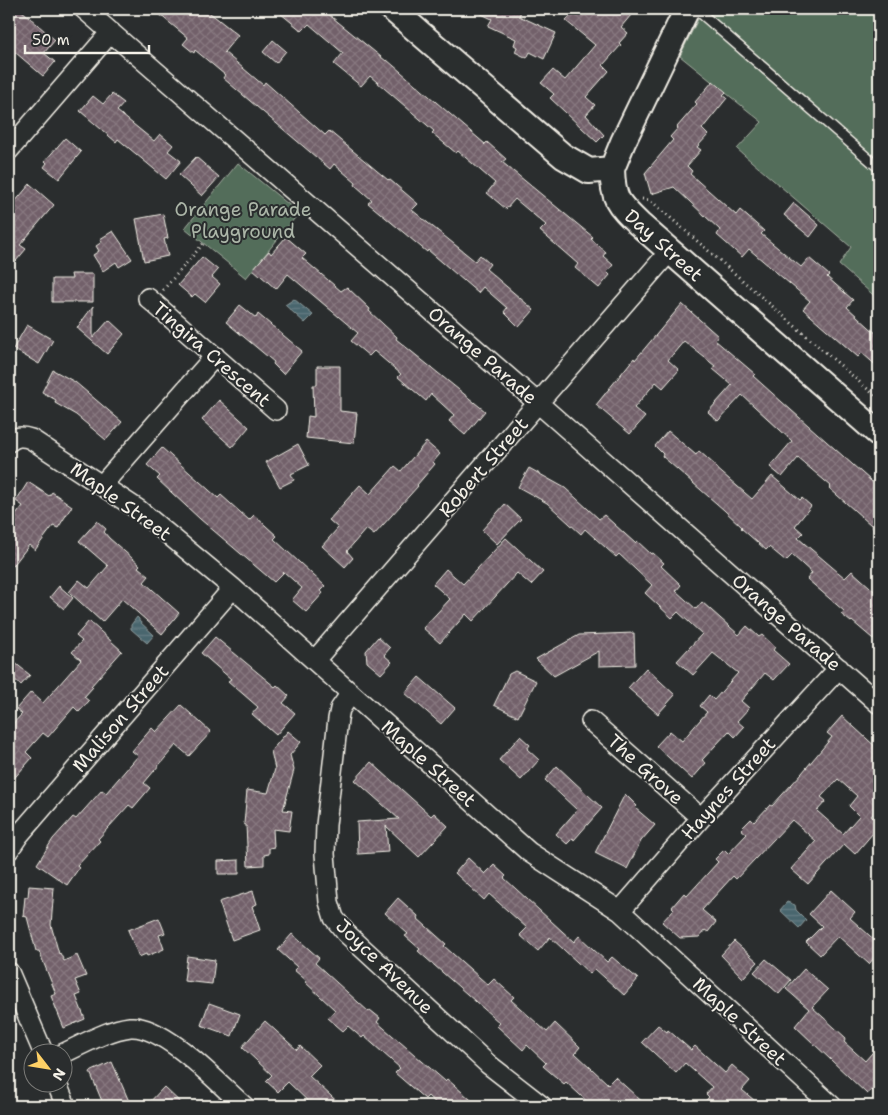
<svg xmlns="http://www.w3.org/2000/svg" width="888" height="1115" viewBox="0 0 888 1115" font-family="'Shantell Sans',sans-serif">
<defs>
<pattern id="water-rules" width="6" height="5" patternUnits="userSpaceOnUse" patternTransform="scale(1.25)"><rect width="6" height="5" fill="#4a666e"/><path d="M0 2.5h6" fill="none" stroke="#657c83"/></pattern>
<pattern id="building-cross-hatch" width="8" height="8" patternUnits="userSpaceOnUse" patternTransform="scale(1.25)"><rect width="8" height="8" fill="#72616a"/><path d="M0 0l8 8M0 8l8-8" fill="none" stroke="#87787f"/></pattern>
</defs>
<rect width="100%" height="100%" fill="#2a2d2e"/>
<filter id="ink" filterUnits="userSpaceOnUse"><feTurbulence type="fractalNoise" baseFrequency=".02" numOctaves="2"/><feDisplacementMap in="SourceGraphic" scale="10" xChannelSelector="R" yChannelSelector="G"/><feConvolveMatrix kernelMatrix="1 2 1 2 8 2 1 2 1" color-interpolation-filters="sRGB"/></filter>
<g filter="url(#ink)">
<path fill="#536d5a" stroke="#a4afa1" d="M703,9h176v291l-40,-35 12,-18 -114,-98 25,-27 -82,-66z
M238,163l61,50 -53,65 -61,-50z"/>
<path fill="url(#water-rules)" stroke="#8e9e9f" d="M294,299l19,16 -8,8 -20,-18z
M137,617l2,2v2l15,14 -7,8 -16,-14v-4z
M787,902l8,3 1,5 10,10 -7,8 -19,-18z"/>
<path fill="url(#building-cross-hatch)" stroke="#f4f1e8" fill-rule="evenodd" d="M17,9h3l35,31 -11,13 11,9 -12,14 -34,-29v-28z
M153,9h52l33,26 -14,17 39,33 2,-3 60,53 4,-4 59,49 1,-1 29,25 -6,6 63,51 5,-6 10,9 -4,5 48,41 -15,17 -15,-15 3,-4 -24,-21 -5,6 -50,-43 -1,2 -59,-49 4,-3 -17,-15 1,-2 -22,-19 -4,5 -107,-91 2,-3 -30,-25 -1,3 -11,-9 5,-6z
M275,9h47l64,52 1,-1 98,84 -1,1 3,-3 19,17 -4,3 91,75 -2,2 15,13 -3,4 10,9 -6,7 3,3 -11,13 -24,-20 3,-4 -38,-33 6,-6 -31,-26 -9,10 -19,-16 8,-10 -37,-32 -2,2 -24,-20 2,-2 -64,-55 -9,10 -27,-22 9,-11 -34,-29 -7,7z
M471,9h51l-3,7 37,17 -12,26 -14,-7 -3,6 -12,-6 2,-5 -3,-2 2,-6 -28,-13 4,-7z
M577,9h59l-15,18 7,6 -9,10 2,2 -18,20 6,6 -23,26 9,8 -9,10 18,20 -7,7 -47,-44 4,-4 -13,-11 12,-13 12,10 30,-35 -29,-24z
M273,40l13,11 -10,12 -13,-11z
M713,81l13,11 -3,3 4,3 -25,31 6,6 -11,12 4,3 -14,16 5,5 -2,3 46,41 4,-5 24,21 -3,3 40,33 8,-9 20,17 -2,2 26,23 -6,7 32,29v32l-17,-15 -4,4 -55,-48 7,-8 -61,-52 -7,8 -25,-22 3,-5 -46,-43 -23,7 -6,-21 28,-33 -3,-3 8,-9 -1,-1 20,-23 -2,-2z
M112,94l12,9 -7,8 37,30 6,-7 13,11 -5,6 13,10 -15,18 -48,-40 -2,3 -36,-31 13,-15 10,8z
M65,138l16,14 -22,27 -15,-12 3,-4 -2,-2z
M196,157l23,20 -17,19 -23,-21z
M30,184l24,21 -34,40 6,4 -10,12 -6,-5 -1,2v-49z
M794,203l25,22 -9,12 -26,-22z
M163,214l5,24 -4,1 4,17 -24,5 -8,-42z
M113,231l19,28 -13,8 -3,-5 -13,9 -10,-16 6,-4 -3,-5 6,-4 -2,-3z
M286,237l20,17 -4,4 39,33 6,-4 23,22 -1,2 28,26 -1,2 89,72 -20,24 -16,-14 5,-6 -23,-21 -5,7 -28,-24 3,-3 -27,-23 -5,5 -18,-15 7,-8 -70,-59 -12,15 -23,-20 16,-18 2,3z
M202,257l16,13 -6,7 8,7 -15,18 -10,-8 -3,3 -14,-12z
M71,274h22v28h-41v-23h20z
M682,304l36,32 -3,4 40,34 -2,2 29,26 97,86v44l-50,-44 2,-2 -33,-28 -16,19 -12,-10 22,-26 -50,-46 -24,26 -10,-9 24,-27 -19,-16 2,-3 -31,-25 -16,19 11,10 -16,18 -7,-6 -22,26 11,9 -15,17 -34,-29 38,-47 1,2z
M240,305l16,13 2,-4 44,37 -19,23 -10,-10 1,-2 -48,-40z
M93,306v32l16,-18 15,14 -17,20 -30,-26z
M27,325l26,15 -14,24 -26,-15z
M317,366h23v45l17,2 -3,30 -48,-5 2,-22 6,1 -1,-32h4z
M53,370l22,12 47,40 -16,18 -30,-25 -21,-12 1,-3 -14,-8z
M219,400l30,27 -17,20 -30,-27z
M668,431l28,24 3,-4 17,15 -1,1 37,32 20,-23 28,24 2,-2 9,8 -16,20 8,7 -5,5 47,40 7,-7 27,24v49l-27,-23 -1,1 -10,-8 3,-3 -37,-32 5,-6 -20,-18 -6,6 -17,-14 -3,3 -25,-22 1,-1 -18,-17 -62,-54 1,-2 -8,-8z
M426,442l14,12 -7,8 2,2 -18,21 1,1 -44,49 -8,-6 -19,22 6,7 -8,9 -23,-21 16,-18 -9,-8 31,-35 10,9 25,-28 6,5z
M298,444l11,21 -18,9 3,6 -14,7 -14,-25z
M162,448l56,50 3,-3 28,25 5,-5 23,21 -3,3 51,47 -5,5 3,2 -17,19 -14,-12 10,-12 -18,-16 -10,10 -74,-63 -43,-40 3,-3 -13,-11z
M529,468l36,20 34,31 5,-4 31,28 2,-2 14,13 2,-1 11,10 -3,3 20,19 -5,6 20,18 6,-7 37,33 8,-9 12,11 3,-2 13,12 -2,3 16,14 -15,16 -9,-7 -24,28 8,7 -12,13 7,6 -9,10 -6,-6 -27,29 4,3 -14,16 -36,-33 14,-15 12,10 25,-29 -7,-6 9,-11 5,5 24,-27 -25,-20 -20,22 -16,-14 25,-27 -24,-22 -6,6 -27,-25 7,-8 -33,-31 -3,3 -31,-28 -4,5 -34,-31 -29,-16z
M28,482l21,14 3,-4 20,14 -14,22 -5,-2 -18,24 -6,-5 -20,26v-47l14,-18 -7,-5z
M505,504l16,15 -24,25 -15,-14z
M97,521l9,8 -2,3 5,6 31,27 -2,2 11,9 -5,6 35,31 -17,21 -40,-35 -20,23 -33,-30 10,-12 10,8 19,-22 -29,-25z
M506,538l37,34 -12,13 -14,-12 -44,48 -7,-7 -26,29 -17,-15 27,-29 -17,-15 13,-15 17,15z
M59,586l14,12 -9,11 -14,-12z
M89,621l33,30 -31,35 2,1 -9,10 5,4 -10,11 -5,-5 -26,30 -5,-4 -17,19 6,6 -23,26v-56l13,-14 -6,-5 15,-17 12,11 38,-43 -9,-8 10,-11 -6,-5z
M634,633l1,32 -36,1v-15l-45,25 -18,-17 43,-24z
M215,637l60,50 2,-2 12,11 -6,7 12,10 -19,22 -24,-21 6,-7 -30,-26 3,-2 -30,-26z
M378,637l12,11 -6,7 8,7 -11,12 -14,-12 -1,-11z
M9,658l21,17 -9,10 -12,-10z
M646,668l29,27 -17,19 -30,-26z
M515,671l21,10 -18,36 -24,-12 15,-31z
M419,677l36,31 -14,16 -36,-31z
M181,705l30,27 -22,24 -13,-11 -32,38 6,5 -17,20 -4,-3 -31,34 2,2 -23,25 2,2 -12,17 -30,-21 16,-25 20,-22 3,2 26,-29 4,3 32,-37 -6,-5 20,-23 4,4z
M842,716l37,34v57l-8,9 8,7v3l-24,28 -11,-10 -36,40 -17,-15 25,-28 -24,-21 -56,59 -3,-3 -31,34 14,12 -8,10 -3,-2 -6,7 -19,1 -18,-16 12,-13 -2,-2 12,-14 3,3 31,-34 -3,-3 9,-9 4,4 19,-20 -6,-5 10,-10 3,3 16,-17 2,1 30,-33 30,-36 -5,-4zM838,779l19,17 -8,10 10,10 -16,18 -26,-23 9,-10 -5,-4z
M288,731l13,11 -11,13 4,15 -11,40 9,1 -3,20 -16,-2 1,18 -5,1v6l-5,1v10l-16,1 -2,-41 -2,-1 3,-34 21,3 7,-24 -4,-18z
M520,736l10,9 -3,4 12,11 -18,20 -22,-20z
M371,762l60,54 3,-3 14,13 -29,31 -33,-31 2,26 -30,2 -1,-32 42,-3 -44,-39z
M557,766l45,42 -28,32 -1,-2 -6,6 -11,-10 21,-24 -32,-30z
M625,794l12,12 -2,2 20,17 -14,16 -14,28 -32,-16z
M468,858l17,16 9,-9 12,11 -2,2 70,64 5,-6 28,26 5,-5 26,22 -14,16 -29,-26 -5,5 -40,-37 -12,14 -18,-16 7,-7 -38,-34 -5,6 -29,-27z
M239,860v14h-21v-13z
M29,886l25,2 -3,37 8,29 1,-1 4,8 13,-6 9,21 -11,4 6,14 -5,2 9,23 -21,9 -13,-32 5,-2 -17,-43h-3l-9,-34 -4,-1 2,-19h3z
M831,890l24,22 -5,6 29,26v8l-10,12 -31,-28 -18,19 -14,-13 16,-16 -13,-12z
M253,891l4,13 -5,2 8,24 -28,10 -13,-38z
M398,898l20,18 -1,2 29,26 -2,2 44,39 6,-6 20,18 -3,3 36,32 8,-9 25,24 -5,6 33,31 7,-7 32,29h-55l-26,-24 -2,2 -21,-18 3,-3 -19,-18 -4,5 -26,-24 3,-3 -82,-72 2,-2 -15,-13 3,-2 -23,-21z
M159,918l6,15 -6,2 5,14 -17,7 -1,-2 -7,3 -11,-27z
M292,934l27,24 -4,5 54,49 1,-2 10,8 -3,4 68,59 2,-2 31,27h-39l-11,-10 -3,3 -30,-26 5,-5 -36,-32 -2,2 -14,-12 -5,5 -15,-13 7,-8 -30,-28 2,-1 -13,-11 3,-3 -19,-17z
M734,941l24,21 -15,16 -22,-23z
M187,956l28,4 -3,24 -28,-3z
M766,959l25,21 -12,14 -25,-22z
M804,969l24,21 -16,17 34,31 -2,4 21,19 14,-16v52l-7,-7 -5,4 -72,-68 14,-17 -23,-20z
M209,1003l31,11 -8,22 -31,-11z
M265,1021l32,29 3,-4 20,19 -11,11 33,30h-29l-25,-24 -10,10 -12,-11 6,-6 -30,-28z
M658,1025l9,7 1,-2 23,20 4,-4 30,27 7,-8 18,16 -8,9 19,16h-60l8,-9 -3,-3 6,-7 -27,-24 -9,10 -34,-31z
M112,1062l19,44h-27l-14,-34z
M164,1087l20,19h-38z"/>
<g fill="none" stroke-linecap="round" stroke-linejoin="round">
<g stroke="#f4f1e8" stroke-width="12">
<path id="service" d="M696,9l183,159"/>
</g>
<g stroke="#f4f1e8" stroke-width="22">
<path id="minor" d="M84,9l454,394 341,301
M9,150l102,-118
M148,298l128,112
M9,442c7,-6 13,-6 22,-3l108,71 94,78 296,264 91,59 212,195
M102,485l113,-129
M315,660l355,-409
M351,693l-11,16 -2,10 -12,106 -1,29 4,48 5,16 12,15 142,131 54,42
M591,721l110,97
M9,850l10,-15 214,-247
M620,911l81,-93 138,-150
M9,972l34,80
M62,1054c22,-10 45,-24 68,-27 34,-3 89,57 114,79
M56,1082l10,24"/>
</g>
<g stroke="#f4f1e8" stroke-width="28">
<path id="tertiary" d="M392,9l171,147 26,15 23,-2c1,30 5,34 27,55l240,210
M612,169l11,-27 64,-133"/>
</g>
<path stroke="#f4f1e8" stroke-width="3" stroke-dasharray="1 4" stroke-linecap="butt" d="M642,199l8,1 229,199
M163,290l41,-47"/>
<use href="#service" stroke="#2a2d2e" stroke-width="9"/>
<use href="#minor" stroke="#2a2d2e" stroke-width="19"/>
<use href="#tertiary" stroke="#2a2d2e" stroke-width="24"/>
</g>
</g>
<g text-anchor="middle" stroke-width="4" stroke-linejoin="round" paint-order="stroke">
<g font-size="19" fill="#acb6a8" stroke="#2a2d2e">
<text x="243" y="216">Orange Parade<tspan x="243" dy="22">Playground</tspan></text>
</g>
<g font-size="19" fill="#f4f1e8" stroke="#2a2d2e">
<text transform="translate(664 245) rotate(42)" y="7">Day Street</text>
<text transform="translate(212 354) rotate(41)" y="7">Tingira Crescent</text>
<text transform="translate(483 355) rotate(41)" y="7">Orange Parade</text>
<text transform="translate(483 467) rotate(-49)" y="7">Robert Street</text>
<text transform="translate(121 501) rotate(36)" y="7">Maple Street</text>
<text transform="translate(787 622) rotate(41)" y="7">Orange Parade</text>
<text transform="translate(120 718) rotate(-49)" y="7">Malison Street</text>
<text transform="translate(429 763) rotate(42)" y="7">Maple Street</text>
<text transform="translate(646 769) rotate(42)" y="7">The Grove</text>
<text transform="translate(728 788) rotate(-48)" y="7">Haynes Street</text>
<text transform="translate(385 966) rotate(44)" y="7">Joyce Avenue</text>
<text transform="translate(740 1021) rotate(43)" y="7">Maple Street</text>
</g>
</g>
<rect width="888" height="1115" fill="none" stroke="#2a2d2e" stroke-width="30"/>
<rect x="15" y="15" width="858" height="1085" fill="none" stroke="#f4f1e8" stroke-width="2" filter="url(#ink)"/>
<g transform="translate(48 1068) rotate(121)"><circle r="24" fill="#2a2d2e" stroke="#7b7b78"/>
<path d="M0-4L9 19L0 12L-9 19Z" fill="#ffd166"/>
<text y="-8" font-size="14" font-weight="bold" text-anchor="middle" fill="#f4f1e8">N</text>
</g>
<path d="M25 45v8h124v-8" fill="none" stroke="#f4f1e8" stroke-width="2.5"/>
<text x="32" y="45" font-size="15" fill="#f4f1e8" stroke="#2a2d2e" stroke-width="4" paint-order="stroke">50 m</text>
</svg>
